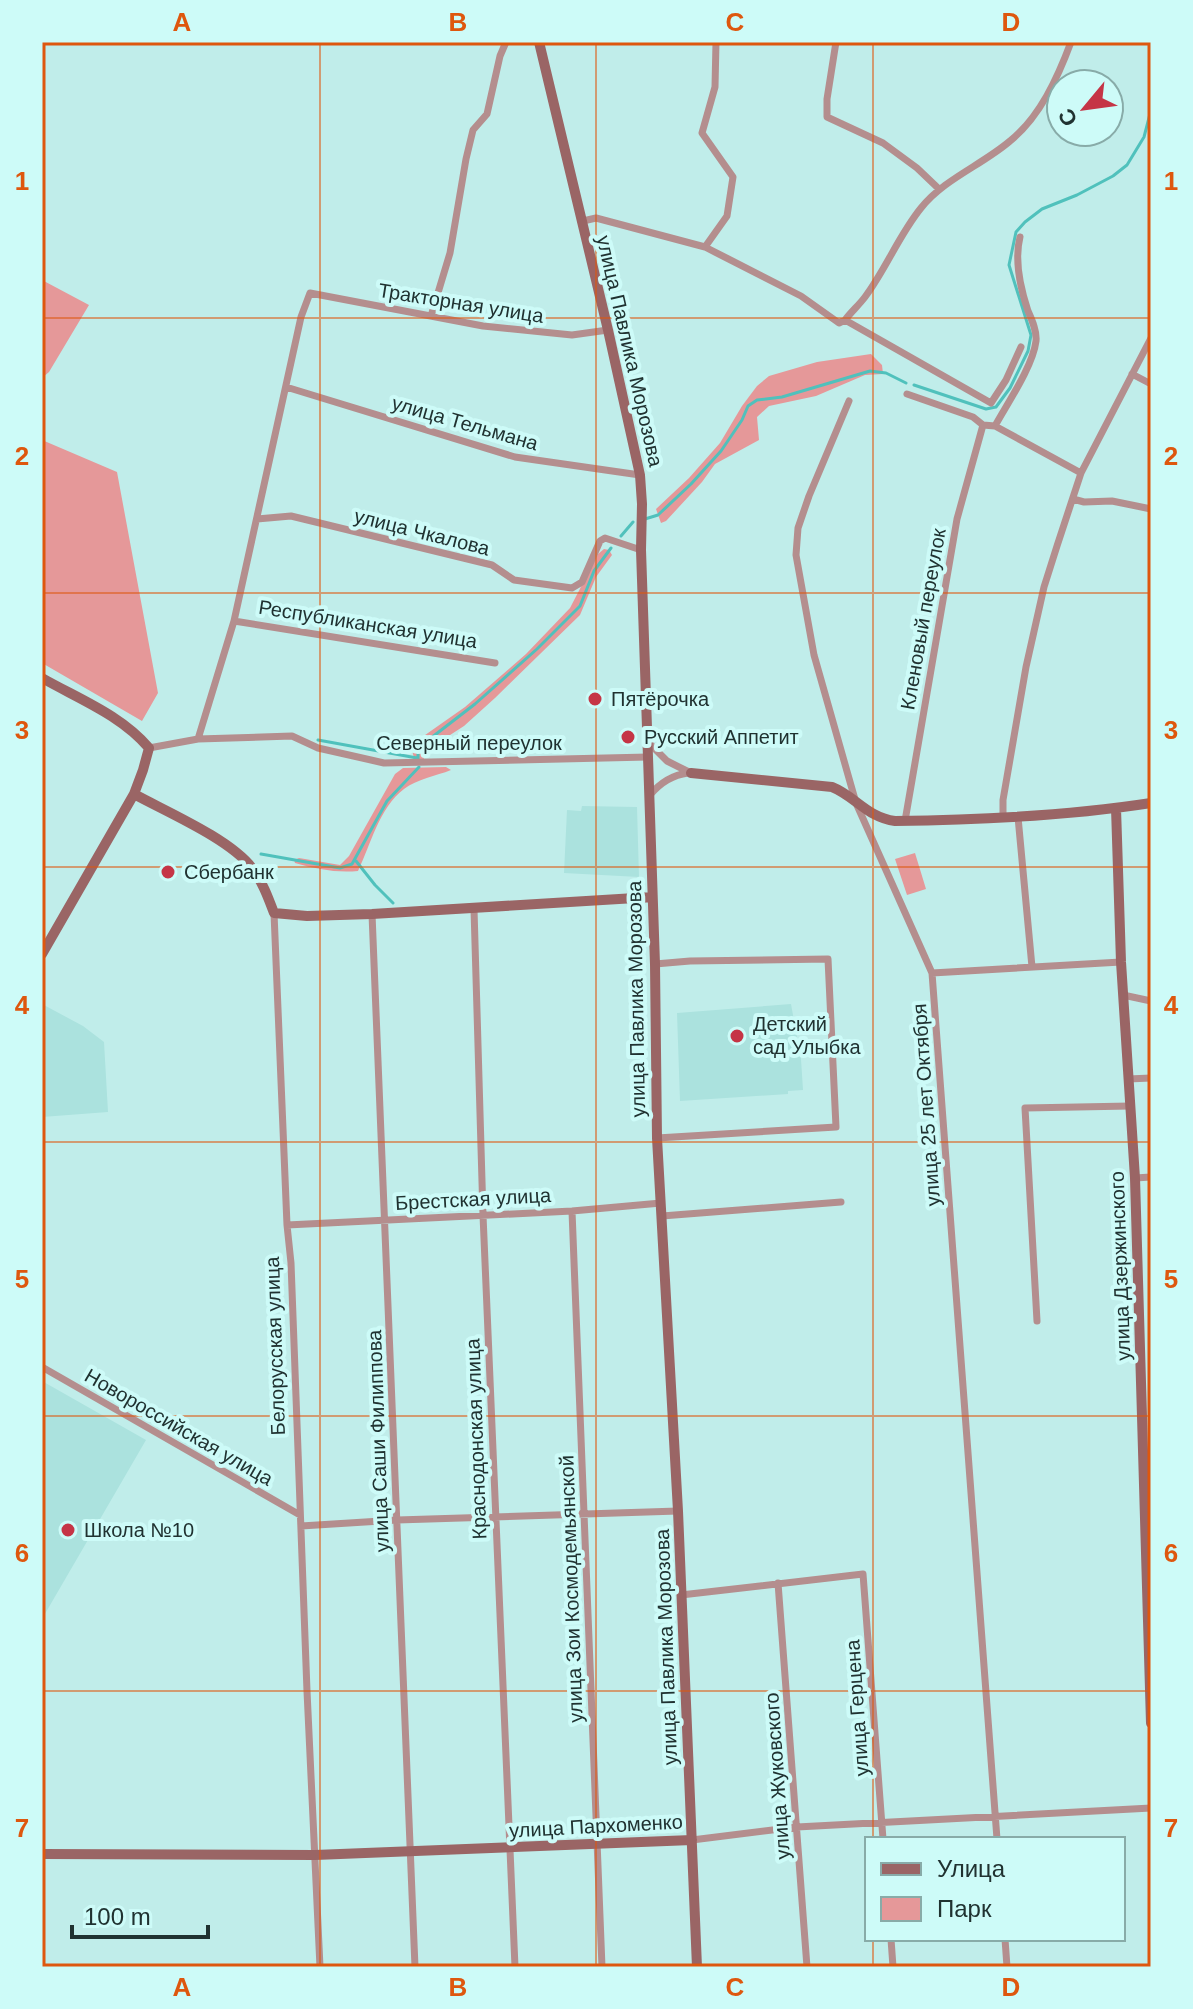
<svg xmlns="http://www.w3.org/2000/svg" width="1193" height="2009" viewBox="0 0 1193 2009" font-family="Helvetica,sans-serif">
<rect width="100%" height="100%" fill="#c0edea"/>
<path fill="#abe2de" d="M582,806l55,1 2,70 -75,-4 3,-63 14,1z
M42,1004l41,22 21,16 4,70 -66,5z
M791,1004l10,55 2,31 -15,1v3l-108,7 -3,-88z
M42,1381l104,59 -104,179z"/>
<path fill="#e59899" d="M42,280l47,25 -40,67 -7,6z
M871,354l11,11 1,9 -18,1 -49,21 -47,10 -12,11 2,23 -44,24 -13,18 -36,39 -5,2 -5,-14 33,-31 31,-35 22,-37 15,-20 12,-10 48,-14z
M42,440l75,32 41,221 -16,28 -100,-58z
M604,549l5,1 3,5 -16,22 -16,38 -85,83 -31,28 -34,22 -7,12 -9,-2 -2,-8 6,-10 47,-33 61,-53 44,-46 28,-54z
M446,767l5,3c-15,6 -34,9 -47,19 -25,19 -33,55 -46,82 -22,2 -42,-2 -63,-8l-1,-3 5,-2 41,7 9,-9 46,-82 8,-6z
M915,853l11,36 -19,6 -12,-36z"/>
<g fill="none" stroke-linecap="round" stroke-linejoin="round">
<path stroke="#50c1bc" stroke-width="3" d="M914,385l72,24 10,-2 14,-19 18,-37 3,-16 -22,-70 7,-33 9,-10 17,-13 35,-14 36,-19 14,-11 17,-28 7,-27
M645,519l13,-4 33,-31 30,-33 21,-31 6,-14 9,-6 25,-3 88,-26 16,2 20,10
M621,536l12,-14
M318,740l99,18
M418,759v-11l57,-44 62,-55 43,-43 14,-35 17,-23
M261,854l79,14 12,-4 35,-63 32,-34
M356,861l19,24 18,18"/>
<path stroke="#b48e8e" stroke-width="7" d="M836,42l-9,57v18l56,26 34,25 22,21
M583,221l13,-3 109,29 22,-31 6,-39 -31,-44 13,-46 1,-45
M705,247l96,49 38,27 6,-3 146,83 15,-23 15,-33
M431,316l19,-63 16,-94 7,-29 14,-16 13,-58 6,-14
M845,320c6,-8 14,-15 20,-23 21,-28 34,-62 56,-89 23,-29 61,-43 89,-67 30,-24 48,-64 61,-99
M1132,374l19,10
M286,387l229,70 125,18
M907,394l66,23 10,8 12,1 86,47
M849,401l-40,95 -11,32 -2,27 18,100 42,148 76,170 65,866
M995,426c12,-22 38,-60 41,-85 1,-10 -4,-21 -8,-30 -8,-24 -14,-50 -8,-74
M1073,499l11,3 28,-1 39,8
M257,519l34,-3 201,49 22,15 58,8 10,-6 18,-41 5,-3 36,12
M234,621l261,42
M198,739l94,-3 26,12 66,15 264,-6
M648,742l19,19 24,12
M149,748l49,-9 36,-118 67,-304 9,-24 173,33 89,9 36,-5
M650,795c10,-12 22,-20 38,-22
M1018,817l14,150
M1003,818v-18l23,-133 18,-80 13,-41 24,-73 70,-135
M905,821l52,-302 26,-94
M474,909l9,306 32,752
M274,913l13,312 4,38 16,428 13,276
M372,914l43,1053
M655,964l35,-3 138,-2 8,168 -179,11
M932,973l189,-11
M1123,995l28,6
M1128,1079l23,-1
M1135,1178l16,-1
M572,1211l30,756
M662,1216l179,-14
M287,1225l285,-14 89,-8
M1037,1321l-12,-213 105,-2
M42,1367l258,148
M301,1526l96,-6 281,-9
M778,1583l29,384
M681,1595l182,-21 20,265
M692,1840l105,-13 354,-19
M891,1939l2,28
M1005,1939l2,28"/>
<path stroke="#9a6565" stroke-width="10" d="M539,42l69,288 32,145 2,29 -1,46 14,414 2,174 21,373 19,456
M42,678c37,21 79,37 107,70l-6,22 -9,24 -92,160
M691,773l141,14c23,9 36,31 63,34 85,-1 172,-5 256,-18
M134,794c33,18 96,45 118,74 10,13 16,29 22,45l33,3 65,-2 280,-17
M1116,808l5,154 14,216 16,545
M42,1854l273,1 377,-15"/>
</g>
<path fill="none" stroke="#de570e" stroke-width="2" stroke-opacity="0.55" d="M320,42v1925M596,42v1925M873,42v1797M42,318h1109M42,593h1109M42,867h1109M42,1142h1109M42,1416h1109M42,1691h1109M873,1939v28"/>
<g fill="#c53546" stroke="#cdfbf8" stroke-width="3">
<circle cx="595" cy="699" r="8"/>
<circle cx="628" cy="737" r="8"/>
<circle cx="168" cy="872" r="8"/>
<circle cx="737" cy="1036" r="8"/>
<circle cx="68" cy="1530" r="8"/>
</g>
<g text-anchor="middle" stroke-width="8" stroke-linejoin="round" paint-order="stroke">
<g font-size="20" fill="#203231" stroke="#cdfbf8">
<text transform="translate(461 303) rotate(9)" y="7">Тракторная улица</text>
<text transform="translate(630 351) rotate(77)" y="7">улица Павлика Морозова</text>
<text transform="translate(465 423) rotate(16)" y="7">улица Тельмана</text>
<text transform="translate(422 532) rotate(14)" y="7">улица Чкалова</text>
<text transform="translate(923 619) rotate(-80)" y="7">Кленовый переулок</text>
<text transform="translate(368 624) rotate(9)" y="7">Республиканская улица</text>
<text x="469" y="750">Северный переулок</text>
<text transform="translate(636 999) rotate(-91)" y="7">улица Павлика Морозова</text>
<text transform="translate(926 1105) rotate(-94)" y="7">улица 25 лет Октября</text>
<text transform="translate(473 1199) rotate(-3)" y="7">Брестская улица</text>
<text transform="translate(1120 1266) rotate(-92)" y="7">улица Дзержинского</text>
<text transform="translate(275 1346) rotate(-92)" y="7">Белорусская улица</text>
<text transform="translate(179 1427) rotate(30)" y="7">Новороссийская улица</text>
<text transform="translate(476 1439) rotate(-92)" y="7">Краснодонская улица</text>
<text transform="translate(378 1441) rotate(-92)" y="7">улица Саши Филиппова</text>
<text transform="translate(571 1589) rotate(-92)" y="7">улица Зои Космодемьянской</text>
<text transform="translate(666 1647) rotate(-92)" y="7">улица Павлика Морозова</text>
<text transform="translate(857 1708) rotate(-94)" y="7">улица Герцена</text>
<text transform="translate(777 1776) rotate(-94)" y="7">улица Жуковского</text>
<text transform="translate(596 1826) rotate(-3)" y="7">улица Пархоменко</text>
</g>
<g font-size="20" fill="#203231" stroke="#cdfbf8" text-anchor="start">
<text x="611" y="706">Пятёрочка</text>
<text x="644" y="744">Русский Аппетит</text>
<text x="184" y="879">Сбербанк</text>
<text x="753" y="1031">Детский<tspan x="753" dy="23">сад Улыбка</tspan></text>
<text x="84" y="1537">Школа №10</text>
</g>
</g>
<rect width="1193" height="2009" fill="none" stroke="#cdfbf8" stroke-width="88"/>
<rect x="865" y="1837" width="260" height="104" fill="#cdfbf8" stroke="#88aba8" stroke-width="2"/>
<rect x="881" y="1863" width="40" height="12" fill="#9a6565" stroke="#88aba8" stroke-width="2"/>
<text x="937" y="1877" font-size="24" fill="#203231">Улица</text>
<rect x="881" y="1897" width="40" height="24" fill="#e59899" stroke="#88aba8" stroke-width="2"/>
<text x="937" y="1917" font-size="24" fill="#203231">Парк</text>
<g transform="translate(1085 108) rotate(241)"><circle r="38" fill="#cdfbf8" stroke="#88aba8" stroke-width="2"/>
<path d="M0-6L14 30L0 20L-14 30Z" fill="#c53546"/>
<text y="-12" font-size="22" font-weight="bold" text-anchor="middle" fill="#203231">С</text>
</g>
<path d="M72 1925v12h136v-12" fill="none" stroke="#203231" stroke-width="4"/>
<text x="84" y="1925" font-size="24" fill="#203231" stroke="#cdfbf8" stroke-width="6" paint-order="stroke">100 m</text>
<rect x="44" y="44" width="1105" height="1921" fill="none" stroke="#de570e" stroke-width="3"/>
<g font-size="26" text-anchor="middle" font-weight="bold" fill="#de570e">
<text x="182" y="31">A</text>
<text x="458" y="31">B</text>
<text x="735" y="31">C</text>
<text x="1011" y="31">D</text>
<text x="22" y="190">1</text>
<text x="1171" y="190">1</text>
<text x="22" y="465">2</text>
<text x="1171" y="465">2</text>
<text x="22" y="739">3</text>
<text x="1171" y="739">3</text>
<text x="22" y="1014">4</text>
<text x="1171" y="1014">4</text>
<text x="22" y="1288">5</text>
<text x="1171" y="1288">5</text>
<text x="22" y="1562">6</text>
<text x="1171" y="1562">6</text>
<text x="22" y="1837">7</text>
<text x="1171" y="1837">7</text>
<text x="182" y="1996">A</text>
<text x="458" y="1996">B</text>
<text x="735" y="1996">C</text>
<text x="1011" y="1996">D</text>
</g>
</svg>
